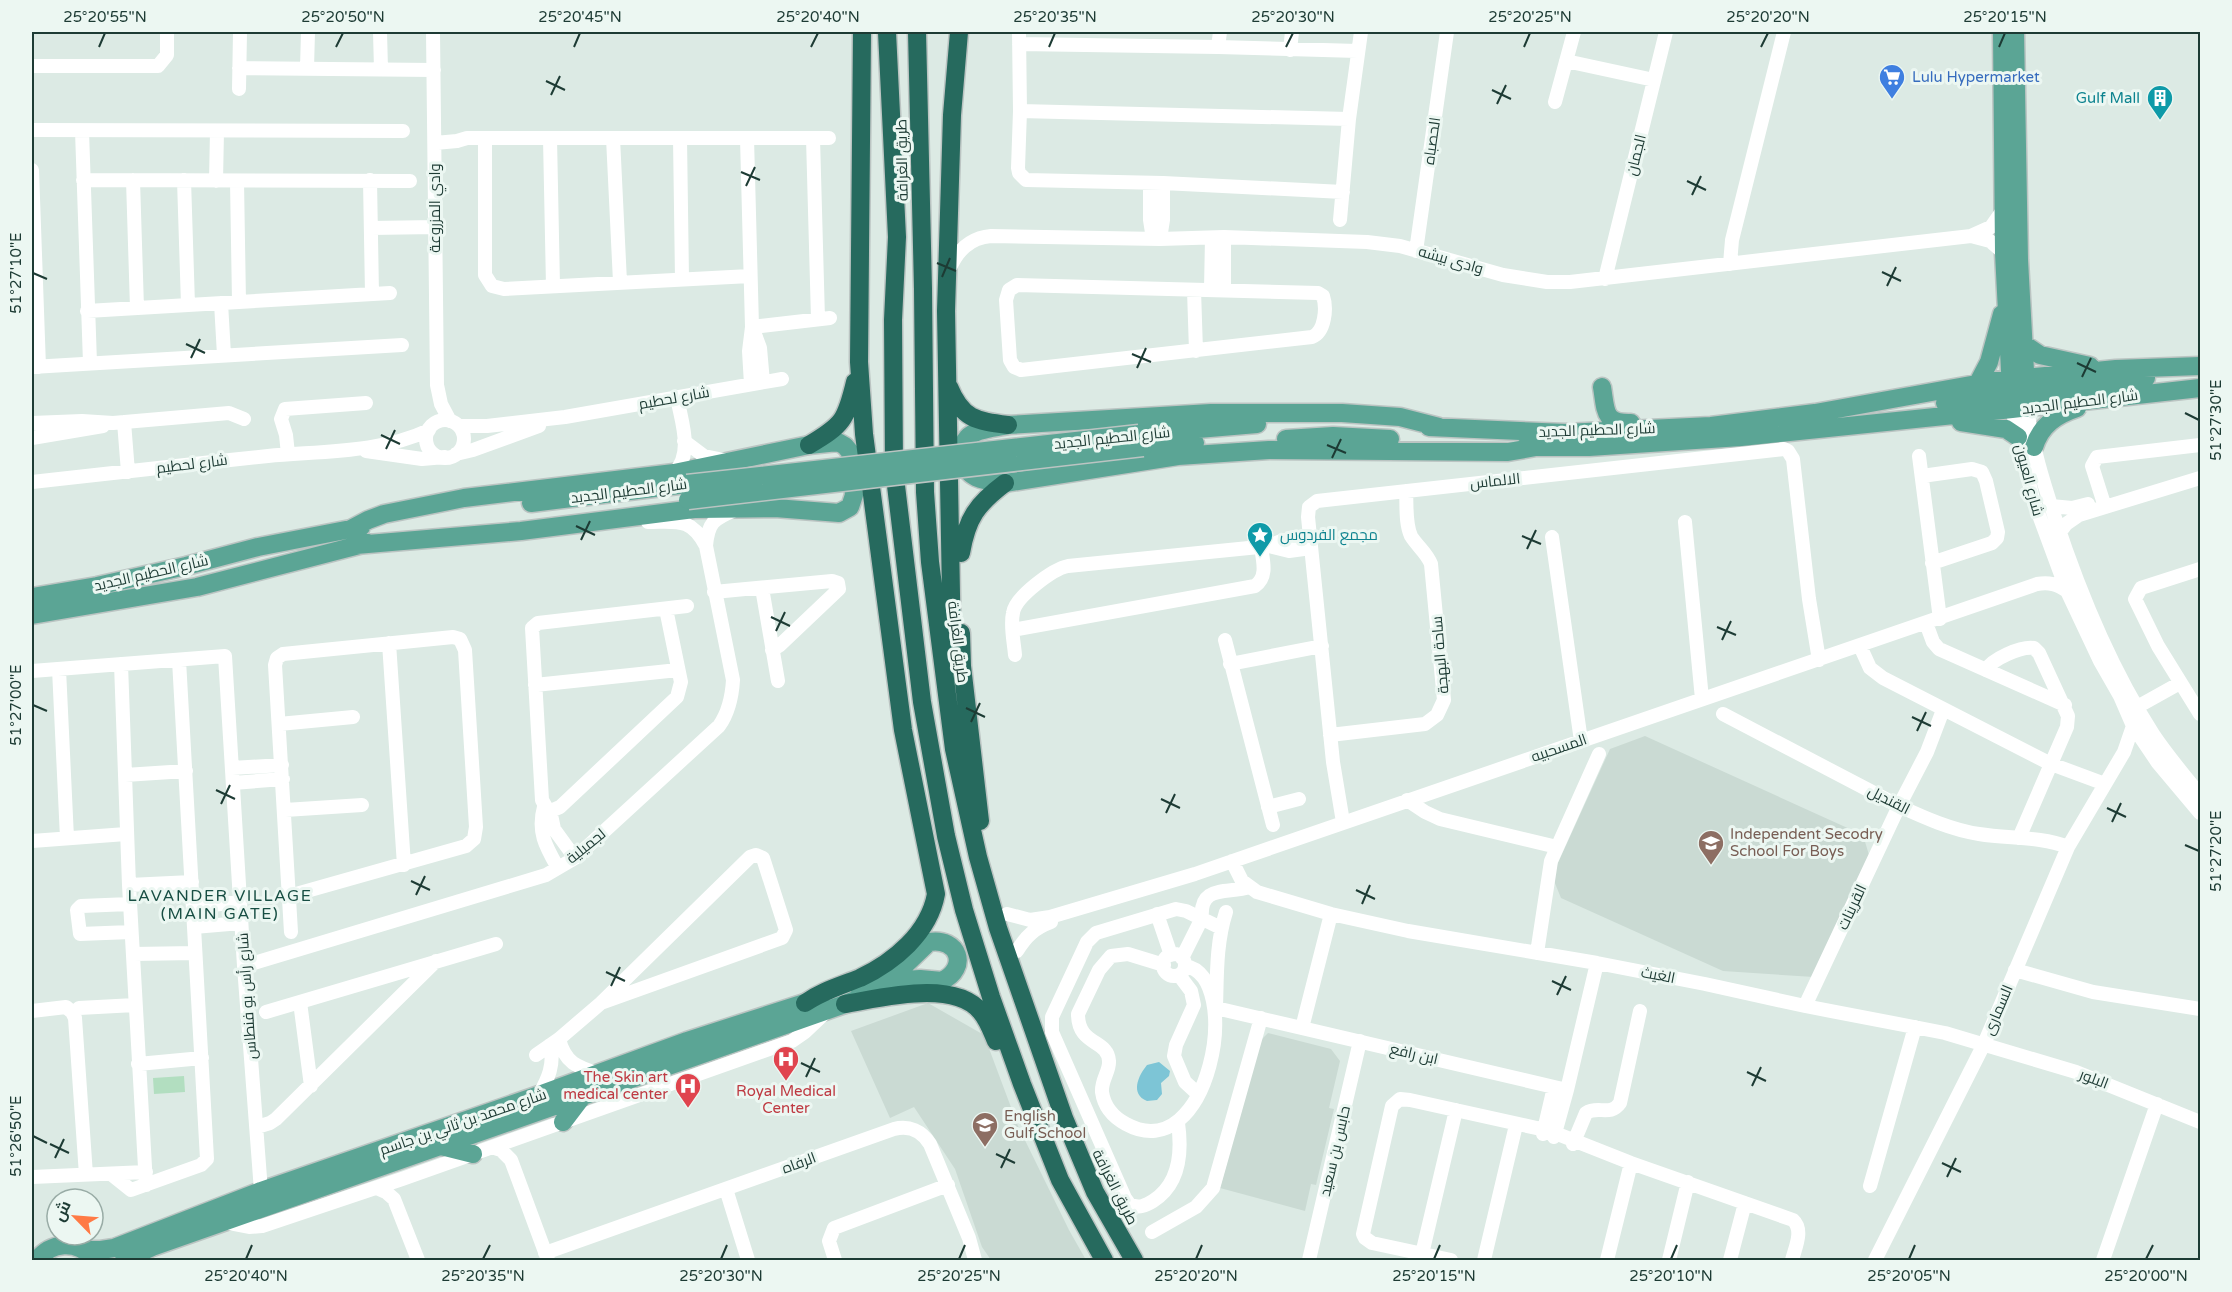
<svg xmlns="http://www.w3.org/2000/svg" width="2232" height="1292" viewBox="0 0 2232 1292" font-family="'Varela Round',Cairo,sans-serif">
<rect width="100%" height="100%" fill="#dceae4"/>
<path fill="#cadad3" d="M1645,736l218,99 6,20 -55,122 -91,-6 -162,-73 -9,-22 58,-127z
M928,1003l56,32 34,91 51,104 17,30h-95l-9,-13 -27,-78 -41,-62 -24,11 -39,-87z
M1268,1033l63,16 9,12 -11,47 5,1 -18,76 -5,-1 -6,27 -85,-23 40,-147z"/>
<path fill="#b2dec0" d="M184,1076l1,16 -31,2 -1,-16z"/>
<path fill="#7dc5d6" d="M1159,1062l11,9 -1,5 -8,7 1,11 -5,6 -10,1c-17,-7 -9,-25 0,-36z"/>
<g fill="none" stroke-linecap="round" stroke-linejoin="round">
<g stroke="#bbc4c2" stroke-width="21">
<path id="major" d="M2002,32l2,221 8,156
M2015,32l4,228 8,148
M2025,345l15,10 50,11
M1978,383l11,-21 13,-48
M1602,387c4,23 1,37 29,36
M2017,397l9,-5 120,-14
M1945,403l61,-7 13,-9
M1961,422l45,7 12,8
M1429,427l136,6 146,-7 104,-13 178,-32 123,-12 84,-3
M1439,427l-39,-10 -58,-4h-131l-203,12c-12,3 -32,3 -41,13 -4,4 -5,12 -5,18 3,24 23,25 43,27l173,-27 91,-6 239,2 28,-5
M1139,434l118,-10
M1286,439l47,-3 57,3
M1143,447l52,-4
M1525,447h64l152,-10 271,-28 188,-21
M2034,447c7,-22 22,-32 43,-39
M531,503l156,-19
M351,529l17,-9 16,-6 80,-16 210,-25 135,-28 29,-3 7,4 5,6 4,43 -4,12 -11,6 -64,-5 -81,1 -173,22 -165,14
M32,597l65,-11 89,-20 72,-19 103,-20
M32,615l165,-28 170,-44
M563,1122l19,-25
M441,1146l32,8
M83,1250h18l13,-2 147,-57 278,-96 148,-54 133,-43
M37,1260c14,-18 39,-20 55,-3
M124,1260l28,-13 693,-243 60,-24 15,-1 22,2c27,-13 17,-44 -13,-39l-27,26 -45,17"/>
</g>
<g stroke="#bbc4c2" stroke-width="21">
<path id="highway" d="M887,32l10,205 -4,83 1,149 28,233 24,134 18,74 27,87 31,87 38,96 44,80
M917,32l6,257 2,203 5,70 24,187 24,108 20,71 66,190 31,74 39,68
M949,387c13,32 27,34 59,38
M809,445c34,-20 37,-25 46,-63
M961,553c6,-35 16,-49 44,-70
M961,633l1,33 18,155
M952,651l-6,-340 6,-196 7,-83
M805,1003c17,-12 35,-17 55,-25 34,-16 69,-45 76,-84l-33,-164 -39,-296 -5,-72 3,-330
M845,1004c37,-6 109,-25 136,8 7,8 11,20 15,29"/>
</g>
<path stroke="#fff" stroke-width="14" d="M380,32l1,37
M433,32l4,353 4,19 9,17
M1019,32l1,79 -2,57 1,5 7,7 137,3 180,9
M1019,44l199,3 140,4
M1218,47l2,-15
M1290,50l2,-18
M1566,61l88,19
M32,66h126l9,-11v-23
M239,68l195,2
M307,68l1,-36
M239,89l1,-57
M1555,102l19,-70
M1020,111l329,8
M32,130l371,1
M82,131l8,232
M485,138v137l7,11 12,3 246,-13
M550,138l3,148
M613,138l7,144
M680,138l2,141
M747,138l5,189 -3,24 2,33
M813,138l5,181
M435,143l22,-2 10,-3h362
M32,170l7,197
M83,180l327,1
M133,180l4,128
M184,180l4,125
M370,180l2,114
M216,181l1,-50
M237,181l2,121
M1150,184v36l3,19
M1340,220l9,-101 12,-87
M371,228l64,-1
M1971,236l19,5 14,12
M1160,239l3,-19v-37
M1416,251l31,-219
M1730,264l2,-24 52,-208
M949,270c8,-19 20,-32 42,-34l169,3 64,-2 143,5 33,4 103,29 44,7h23l401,-46 20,-9 12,-17
M1605,279l61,-247
M1017,285l301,8 5,3c4,12 2,36 -11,41l-291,33 -7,-3 -4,-7 -4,-60 3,-10z
M1211,289l1,-51
M1224,289v-52
M1194,290l2,61
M221,303l3,52
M87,311l303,-18
M752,327l78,-9
M753,329l7,19 3,34
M32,367l370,-22
M2027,408c5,38 16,73 28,110 24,73 56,151 98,216 14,21 31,41 47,61
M2012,409l21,90 34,92 33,70 20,35 13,30 25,37 42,50
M426 439a19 19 0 1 1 38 0a19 19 0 1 1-38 0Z
M124,422l4,50
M32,423l50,-2 31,2 116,-10 15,6
M459,426h28l78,-9 217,-38
M32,438l71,-12
M684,441l20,15 20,4
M366,451l56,8 23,-2
M288,454l-2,-19 -5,-16 4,-10 81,-6
M456,454l17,-4 66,-24
M1919,456l21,163
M674,473c20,-20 7,-52 3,-76
M1922,476l50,-7 10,3 4,9 12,51 -1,6 -5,5 -60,20
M32,482c78,-8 157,-18 236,-26 53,-5 113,-3 161,-26
M2051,506l21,2 16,-4
M2105,507l-13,-41 5,-9 103,-12
M648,522c29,0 43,-5 58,24
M1685,522l17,177
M2060,532l6,-8 13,-9 121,-37
M1552,537l29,204
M1269,546l20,5 22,-3
M2200,569l-59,19 -6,11 23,47 42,68
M762,588l16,93
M714,592l118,-11 6,2 1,6 -59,56 -8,5
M666,609l15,73 -4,15 -117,110 -7,3 -6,-1 -5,-9 -10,-172 6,-5 149,-17
M1926,623l7,19 6,7 126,56
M1013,630l242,-44c13,-9 8,-25 6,-39
M1225,640l48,185
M389,643l15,222
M1860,646l10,22 13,10 168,86 54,20
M1015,655c-1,-13 -5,-29 -2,-42 2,-16 40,-44 55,-47l201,-20 12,-5 29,-4
M121,664l8,221 17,300
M1230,664l92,-18
M59,669l8,169
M1986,670c6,-11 35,-24 48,-22l5,5 29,63 -1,11 -48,111
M32,671l193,-15 19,310 17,225
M535,685l143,-15
M2137,707l43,-24
M1723,714l176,92c26,12 53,24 80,28 30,5 60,2 89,13
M279,724l74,-7
M1330,735l95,-11 12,-9 7,-15 -13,-136c-4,-11 -14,-18 -20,-28 -6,-13 -4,-31 -5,-45
M232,768l50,-3
M125,775l61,-4
M233,783l50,-4
M1407,800l18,12 15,7 117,28
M544,807c-7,25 2,40 14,61
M1268,807l31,-8
M285,810l77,-5
M550,810l4,19 21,29
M1343,822l-10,-60 -25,-245 1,-10 8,-6 467,-52 4,2 5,8 16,140 10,61
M32,841l94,-7
M1232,861l10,20 15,11 74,22 77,17 189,32 108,21 100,22 140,27 131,39 124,50
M129,885l63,-3
M289,896l177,-50 8,-7 2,-12 -11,-177 -5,-11 -7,-2 -170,17 -6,4 -2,7 16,267
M130,904l-49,2 -4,4 3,24 51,-2
M193,907l47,-5
M1226,912c-10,31 -9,64 -10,96l351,82
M1007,914l23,6 20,-3 145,-43 842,-290c12,-2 20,0 30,7
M1157,914l14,41
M194,927l47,-4
M1017,951c9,-15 18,-23 34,-29
M1537,953l14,-92 48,-107
M133,954l62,-1
M1163 965a11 11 0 1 1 22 0a11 11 0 1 1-22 0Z
M1182,958l20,-40c-3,-34 26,-24 47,-31
M1164,965l-36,-11 -17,2 -12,14 -21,44c0,32 30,25 31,47 1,10 -8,19 -7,31 2,14 11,25 24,32 84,46 119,-149 59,-158
M244,966l302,-91 29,-17 144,-132c10,-14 13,-29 14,-46l-27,-134c2,-23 7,-27 29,-36
M2015,970l78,22 107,17
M1179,975l12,16 3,14 -18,40 -2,11 11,26 13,12
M300,1002l11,84
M1805,1006l94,-200 28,-54 16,-42
M79,1008l56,-3
M32,1011l34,-4 6,5 3,6 11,157
M266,1012l230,-68
M1302,1028l29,-114
M559,1039c6,24 18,28 40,35
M536,1055l23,-16 42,-36 149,-146 6,-2 7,3 23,72 -4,8 -181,65
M138,1064l64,-6
M539,1095c9,-16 16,-31 11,-50
M1178,1123c4,28 2,61 -25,78 -8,5 -13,7 -23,4l-5,-7 -73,-166v-15l35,-75 9,-9 80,-24 10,2 35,17
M257,1127l13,-4 6,-4 160,-158
M1543,1134l11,-47
M1554,1137l13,-47 30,-127
M1573,1144l13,-31c12,-8 24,4 34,-10l20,-92
M492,1147l9,3 10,10 37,100
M111,1174l20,16 70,-25 6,-6 -28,-499
M32,1177l114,-5
M1870,1186l45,-159
M377,1188l9,4 8,7 24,61
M726,1189l22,71
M223,1222l26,5 13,-1 140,-47 390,-138 13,-9 19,-18
M1152,1232l44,-25 17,-19 48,-170
M545,1253l349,-124c15,-4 28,2 36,15l39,94 6,22
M1422,1254l34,-144
M835,1260l-6,-19 5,-13 114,-43
M1309,1260l51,-219
M1451,1260l-79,-17 -7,-5 -2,-4 29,-128 8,-7 10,1 140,31 81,32 162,57c11,10 2,28 -1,40
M1484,1260l32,-135
M1607,1260l24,-97
M1669,1260l19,-78
M1730,1260l15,-57
M1875,1260l109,-216 84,-197 56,-95 9,-26
M2103,1260l54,-156"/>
<use href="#major" stroke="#5ba595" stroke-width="18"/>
<use href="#highway" stroke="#266a5e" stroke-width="18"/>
<g stroke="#bbc4c2" stroke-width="21" stroke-linecap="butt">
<path id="major-bridge" d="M687,484l452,-50
M688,500l455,-53"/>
</g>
<use href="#major-bridge" stroke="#5ba595" stroke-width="18"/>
</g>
<path fill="none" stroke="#1d3b34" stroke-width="2" d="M99,47l6,-14M336,47l7,-14M574,47l6,-14M811,47l7,-14M1049,47l6,-14M1286,47l7,-14M1524,47l6,-14M1761,47l7,-14M1999,47l6,-14M546,81l19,9M1492,90l19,9M551,95l9,-19M1497,104l9,-19M741,172l19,8M1687,181l19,9M746,186l9,-19M1692,195l9,-19M937,263l19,8M1882,272l19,9M33,273l14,6M942,277l8,-19M1887,286l9,-19M186,344l19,9M1132,354l19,8M191,358l9,-19M2077,363l19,9M1137,368l9,-20M2082,377l9,-19M2185,413l14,7M381,435l19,9M1327,445l19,8M386,449l9,-19M1332,458l9,-19M576,526l19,9M1522,536l19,8M581,540l9,-19M1527,549l9,-19M771,617l19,9M1717,627l19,8M776,631l9,-19M1722,640l9,-19M33,705l14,6M966,708l19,9M1912,717l19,9M971,722l9,-19M1917,731l9,-19M216,790l19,9M1161,799l19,9M221,804l9,-19M2107,808l19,9M1166,813l9,-19M2112,822l9,-19M2185,845l14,6M411,881l19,9M1356,890l19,9M416,895l9,-19M1362,904l8,-19M606,972l19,9M1552,981l19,9M611,986l9,-19M1557,995l9,-19M801,1063l19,9M1747,1072l19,9M806,1077l9,-19M1752,1086l9,-19M33,1136l14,7M50,1144l19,9M996,1154l19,9M55,1158l9,-19M1942,1163l19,9M1001,1168l9,-19M1947,1177l9,-19M246,1259l6,-14M483,1259l7,-14M721,1259l6,-14M959,1259l6,-14M1196,1259l6,-14M1434,1259l6,-14M1671,1259l6,-14M1909,1259l6,-14M2146,1259l7,-14"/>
<defs>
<g id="supermarket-pin" transform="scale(1.35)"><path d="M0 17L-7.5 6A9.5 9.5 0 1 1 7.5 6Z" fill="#3f7fe0" stroke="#ecf7f2"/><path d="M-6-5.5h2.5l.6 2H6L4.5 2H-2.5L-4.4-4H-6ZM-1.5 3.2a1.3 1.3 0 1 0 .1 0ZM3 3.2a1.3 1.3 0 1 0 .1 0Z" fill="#fff"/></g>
<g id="building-pin" transform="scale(1.35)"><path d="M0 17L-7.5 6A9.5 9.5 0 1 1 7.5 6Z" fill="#0f9aa8" stroke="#ecf7f2"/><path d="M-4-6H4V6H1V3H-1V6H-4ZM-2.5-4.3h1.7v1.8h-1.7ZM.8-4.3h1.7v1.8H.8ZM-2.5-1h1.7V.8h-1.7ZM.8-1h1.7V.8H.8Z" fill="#fff"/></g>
<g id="sight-pin" transform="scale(1.35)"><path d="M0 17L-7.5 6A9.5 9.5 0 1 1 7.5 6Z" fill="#0f9aa8" stroke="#ecf7f2"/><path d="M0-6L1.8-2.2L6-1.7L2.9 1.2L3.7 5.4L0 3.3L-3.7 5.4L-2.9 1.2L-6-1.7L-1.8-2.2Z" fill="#fff"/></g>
<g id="school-pin" transform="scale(1.35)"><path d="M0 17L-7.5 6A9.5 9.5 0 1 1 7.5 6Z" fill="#8d6e63" stroke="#ecf7f2"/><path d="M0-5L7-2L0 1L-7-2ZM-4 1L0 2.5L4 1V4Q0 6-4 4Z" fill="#fff"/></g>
<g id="hospital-pin" transform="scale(1.35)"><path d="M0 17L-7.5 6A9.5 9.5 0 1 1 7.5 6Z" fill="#e0444e" stroke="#ecf7f2"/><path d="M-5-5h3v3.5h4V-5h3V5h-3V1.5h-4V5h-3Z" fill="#fff"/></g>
</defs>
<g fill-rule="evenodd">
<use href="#supermarket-pin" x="1892" y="77"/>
<use href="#building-pin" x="2160" y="98"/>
<use href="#sight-pin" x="1260" y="535"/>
<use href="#school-pin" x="1711" y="843"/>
<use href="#hospital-pin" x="786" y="1059"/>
<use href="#hospital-pin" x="688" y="1086"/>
<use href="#school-pin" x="985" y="1125"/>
</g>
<g text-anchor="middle" stroke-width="6" stroke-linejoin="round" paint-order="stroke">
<g font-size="15" fill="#366cbe" stroke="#ecf7f2" text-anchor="start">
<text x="1912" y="82">Lulu Hypermarket</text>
</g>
<g font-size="15" fill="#0d838f" stroke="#ecf7f2" text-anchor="end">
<text x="2140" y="103">Gulf Mall</text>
<text x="1280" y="540" text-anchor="start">مجمع الفردوس</text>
</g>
<g font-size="15" fill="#1d3b34" stroke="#ecf7f2">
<text transform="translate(1432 141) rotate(-82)" y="5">الحصباه</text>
<text transform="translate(1636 155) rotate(-76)" y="5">الجمان</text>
<text transform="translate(902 160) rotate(-91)" y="5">طريق الغرافة</text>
<text transform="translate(435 208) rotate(-90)" y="5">وادي المزروعة</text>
<text transform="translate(1451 260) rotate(16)" y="5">وادى بيشه</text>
<text transform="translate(674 398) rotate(-10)" y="5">شارع لحطيم</text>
<text transform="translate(2080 402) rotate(-7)" y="5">شارع الحطيم الجديد</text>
<text transform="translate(1597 430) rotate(-2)" y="5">شارع الحطيم الجديد</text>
<text transform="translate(1112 438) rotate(-6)" y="5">شارع الحطيم الجديد</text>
<text transform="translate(192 464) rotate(-7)" y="5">شارع لحطيم</text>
<text transform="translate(2029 480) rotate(75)" y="5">شارع العيون</text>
<text transform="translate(1495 481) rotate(-6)" y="5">الالماس</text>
<text transform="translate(629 491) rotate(-7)" y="5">شارع الحطيم الجديد</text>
<text transform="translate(151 573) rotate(-13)" y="5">شارع الحطيم الجديد</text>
<text transform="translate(958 642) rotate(83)" y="5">طريق الغرافة</text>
<text transform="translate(1440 655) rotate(-95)" y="5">ساحة البهجة</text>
<text transform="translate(1559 748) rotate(-19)" y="5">المسحبيه</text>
<text transform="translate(1889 800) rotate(27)" y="5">القنديل</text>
<text transform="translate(586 846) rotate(-39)" y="5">لجميلية</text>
<text transform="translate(1852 907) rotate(-65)" y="5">القرينات</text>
<text transform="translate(1658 975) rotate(11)" y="5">الغيث</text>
<text transform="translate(247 996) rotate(-94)" y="5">شارع رأس بو فنطاس</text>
<text transform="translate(1998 1010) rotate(-67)" y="5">السمارى</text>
<text transform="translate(1414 1054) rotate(13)" y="5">ابن رافع</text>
<text transform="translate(2094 1079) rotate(21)" y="5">البلور</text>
<text transform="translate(463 1122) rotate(-19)" y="5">شارع محمد بن ثاني بن جاسم</text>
<text transform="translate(1335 1151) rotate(-77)" y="5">حابس بن سعيد</text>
<text transform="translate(799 1163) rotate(-20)" y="5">الرفاه</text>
<text transform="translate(1115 1187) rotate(63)" y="5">طريق الغرافة</text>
</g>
<g font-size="15" fill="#785e54" stroke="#ecf7f2" text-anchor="start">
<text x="1730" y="839">Independent Secodry<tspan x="1730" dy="17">School For Boys</tspan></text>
<text x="1004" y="1121">English<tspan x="1004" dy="17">Gulf School</tspan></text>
</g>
<g font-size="15" fill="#be3a42" stroke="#ecf7f2" text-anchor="end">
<text x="668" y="1082">The Skin art<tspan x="668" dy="17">medical center</tspan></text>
<text x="786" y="1096" text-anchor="middle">Royal Medical<tspan x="786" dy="17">Center</tspan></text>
</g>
<g font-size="16" letter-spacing="1.5" fill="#174e43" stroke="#ecf7f2">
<text x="220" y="901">LAVANDER VILLAGE<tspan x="220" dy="18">(MAIN GATE)</tspan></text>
</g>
</g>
<rect width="2232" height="1292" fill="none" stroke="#ecf7f2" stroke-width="66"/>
<g transform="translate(75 1217) rotate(295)"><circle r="28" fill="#ecf7f2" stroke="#99aca6" stroke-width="1.5"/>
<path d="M0-4.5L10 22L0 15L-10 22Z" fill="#ff7a45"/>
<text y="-9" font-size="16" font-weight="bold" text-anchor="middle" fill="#1d3b34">ش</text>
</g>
<rect x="33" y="33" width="2166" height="1226" fill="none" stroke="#1d3b34" stroke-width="2"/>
<g font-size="15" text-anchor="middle" fill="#1d3b34">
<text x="105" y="22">25°20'55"N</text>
<text x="343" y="22">25°20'50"N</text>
<text x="580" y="22">25°20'45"N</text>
<text x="818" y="22">25°20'40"N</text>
<text x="1055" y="22">25°20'35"N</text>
<text x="1293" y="22">25°20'30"N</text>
<text x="1530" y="22">25°20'25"N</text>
<text x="1768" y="22">25°20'20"N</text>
<text x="2005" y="22">25°20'15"N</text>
<text transform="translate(16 273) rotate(-90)" y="5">51°27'10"E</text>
<text transform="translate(2216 420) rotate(-90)" y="5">51°27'30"E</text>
<text transform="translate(16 705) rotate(-90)" y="5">51°27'00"E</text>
<text transform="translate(2216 851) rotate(-90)" y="5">51°27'20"E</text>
<text transform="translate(16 1136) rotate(-90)" y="5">51°26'50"E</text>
<text x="246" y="1281">25°20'40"N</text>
<text x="483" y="1281">25°20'35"N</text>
<text x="721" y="1281">25°20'30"N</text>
<text x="959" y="1281">25°20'25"N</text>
<text x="1196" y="1281">25°20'20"N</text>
<text x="1434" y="1281">25°20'15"N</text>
<text x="1671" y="1281">25°20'10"N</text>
<text x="1909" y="1281">25°20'05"N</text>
<text x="2146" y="1281">25°20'00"N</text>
</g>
</svg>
